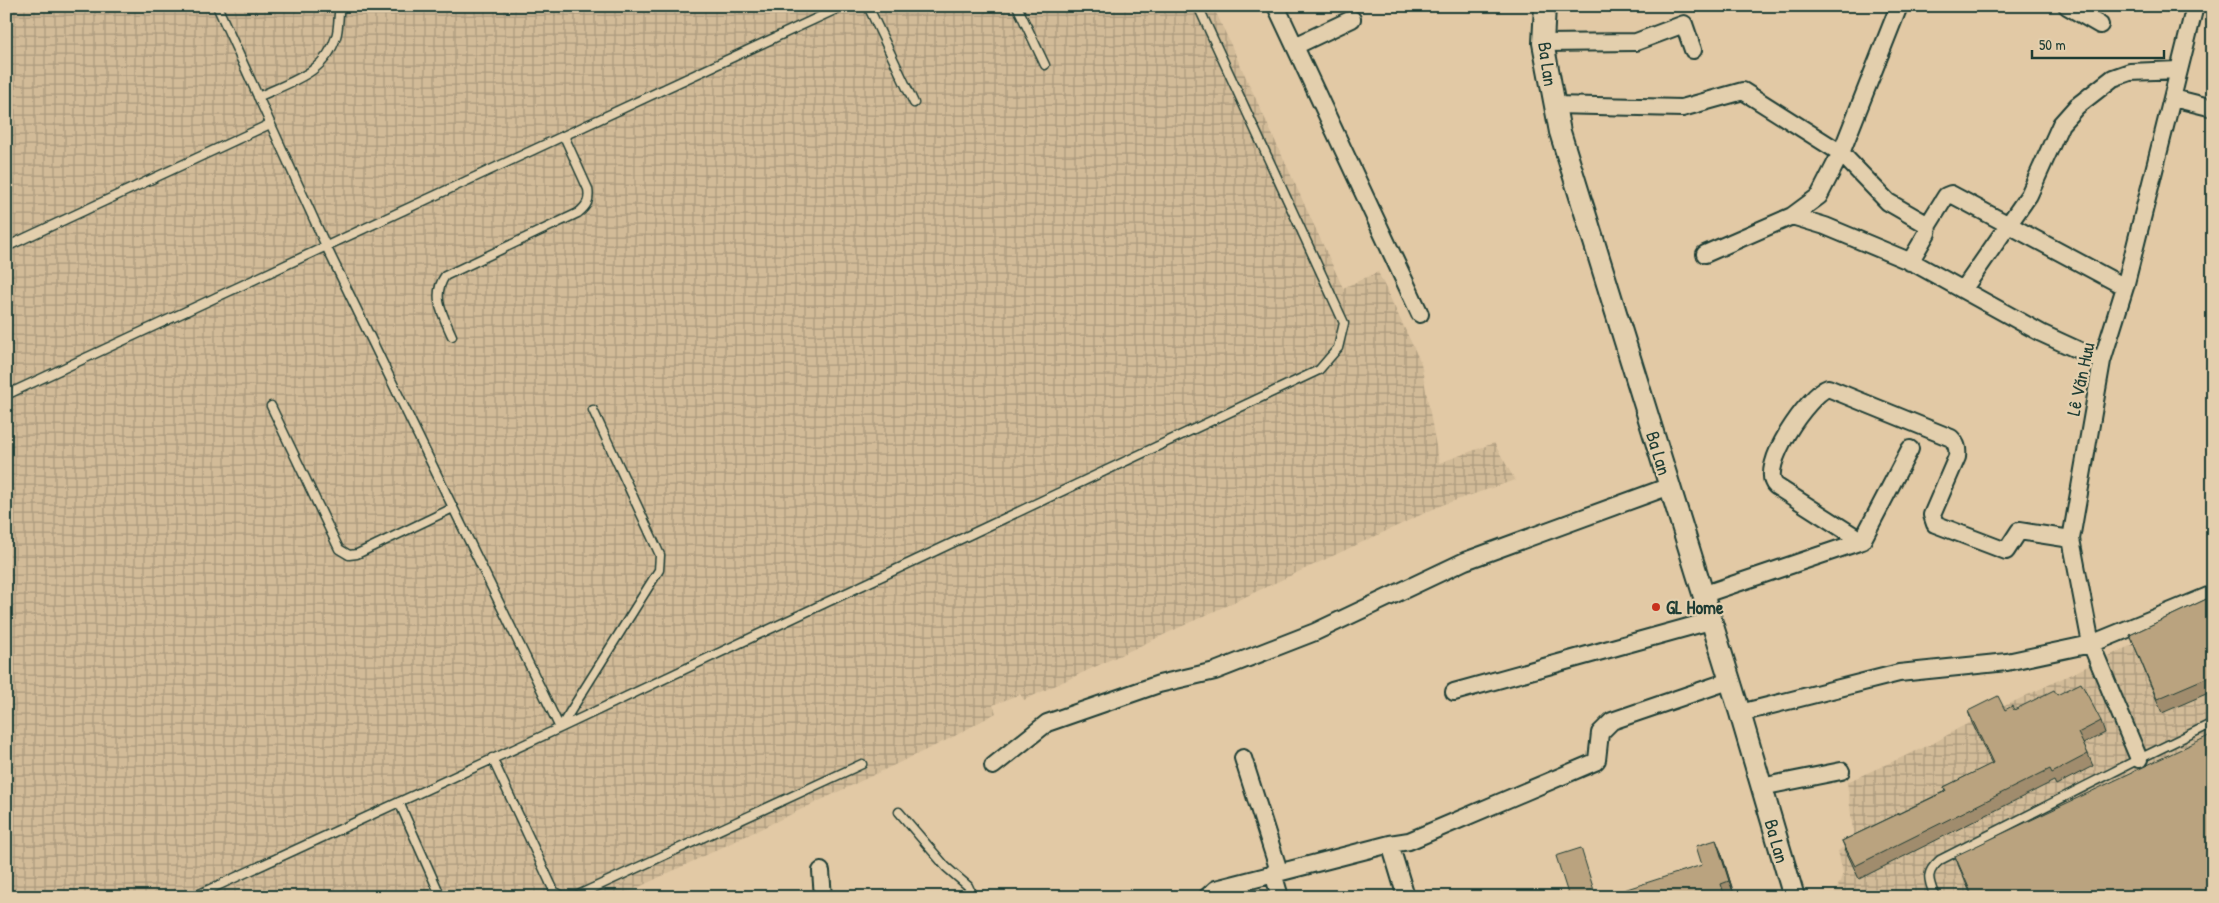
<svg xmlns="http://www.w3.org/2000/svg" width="2219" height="903" viewBox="0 0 2219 903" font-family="'Patrick Hand',sans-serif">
<defs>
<pattern id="industrial-grid" width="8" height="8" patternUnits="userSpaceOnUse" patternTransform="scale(1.25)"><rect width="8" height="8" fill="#d2bb98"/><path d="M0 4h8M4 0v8" fill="none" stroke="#aa997d"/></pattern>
</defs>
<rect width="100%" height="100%" fill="#e2c9a5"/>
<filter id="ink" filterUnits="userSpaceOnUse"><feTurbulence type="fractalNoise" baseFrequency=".02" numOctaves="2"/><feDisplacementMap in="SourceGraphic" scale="10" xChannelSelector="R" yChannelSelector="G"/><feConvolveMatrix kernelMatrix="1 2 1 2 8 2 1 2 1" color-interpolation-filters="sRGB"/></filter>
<g filter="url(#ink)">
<path fill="url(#industrial-grid)" d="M6,6h1207l130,282 35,-16 43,91 18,100 55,-20 21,37 -73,25 -418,195 -4,-6 -27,11 3,8 -45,25 -333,159h-612z
M2213,606v291h-379l9,-24 -5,-22 16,-12 -7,-57 87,-39 25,-15z"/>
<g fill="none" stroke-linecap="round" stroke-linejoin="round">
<g stroke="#1f3d34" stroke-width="11">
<path id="service" d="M217,6l109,240 234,482
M868,6l46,97
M1017,6l28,59
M258,97c31,-15 67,-23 78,-60 3,-9 2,-21 4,-31
M6,247l264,-123
M452,336c-9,-21 -21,-40 -7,-60l133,-63c9,-7 12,-13 10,-24l-24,-53
M6,395l837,-389
M271,406l68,143 10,6 8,-1 96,-46
M560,728l99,-158 1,-15 -67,-145
M492,758l62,133 8,5h14l286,-132
M399,802l42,95
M899,812l47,55 22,19 5,11
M193,897l367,-169 759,-358 19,-22 6,-25 -146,-317
M1935,897c-7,-18 -10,-24 5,-37l199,-101 74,-36"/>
</g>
<g stroke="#1f3d34" stroke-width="20">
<path id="minor" d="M1276,6l144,308
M2067,6l33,19
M1543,43l93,-1 48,-18 9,26
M1295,46l57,-27
M2173,98l40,10
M1554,105l128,3 61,-17 98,62 47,49 40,23
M1792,216l33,10 91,38 125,69 61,28
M1705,254l87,-38 27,-20 22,-43 58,-147
M1910,262l17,-29 1,-8 18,-29 5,-2 174,93
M1963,290l66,-95 32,-71 16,-18 36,-28 17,-6 48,-2
M1862,541l-86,-55c-19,-18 33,-92 52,-98l123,50c6,6 7,11 6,19l-25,58 3,9 71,27 13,-20 52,8
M1702,595l160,-54 48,-92
M1454,692l256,-71
M1740,713l159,-40 108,-11 84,-18 122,-50
M1243,758l36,113
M2139,759l-48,-115 -20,-105 31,-178 23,-74 70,-281
M993,766l54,-43 112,-39 56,-13 100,-39 150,-71 205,-75
M1761,787l80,-16
M1390,844l16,53
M821,871l2,26
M1273,873l7,24
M1207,897l9,-8 174,-45 19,-3 186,-79 2,-2 3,-27 12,-12 117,-40"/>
</g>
<g stroke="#1f3d34" stroke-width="24">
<path id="tertiary" d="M1545,6l-2,37 17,89 180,581 54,184"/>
</g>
<use href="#service" stroke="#e3cfad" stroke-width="8"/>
<use href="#minor" stroke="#e3cfad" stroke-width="16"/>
<use href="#tertiary" stroke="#e3cfad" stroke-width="20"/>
</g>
<path fill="#a08c6d" stroke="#1f3d34" d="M2213,596v95l-51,22 -32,-78z
M2057,695l44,26 4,12 -22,11 5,10 5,12 -37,19 -2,-4 -195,98 -12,-26 -5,-12 103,-50 -1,-4 48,-23 -20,-41 -4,-12 46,-1z
M1721,852l13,42 -8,2 -24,-31z
M1955,856l258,41h-241l-13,-30z"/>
<path fill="#827259" stroke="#1f3d34" d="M1716,840l5,12 13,42 -5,-13z"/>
<path fill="#baa37f" stroke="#1f3d34" d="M2213,596v79l-56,24 -27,-64z
M2081,683l20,38 -23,12 10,21 -36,19 -2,-4 -195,97 -13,-25 104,-50 -2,-4 49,-24 -25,-52 30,-15 7,14 7,-4 2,4 40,-20 3,5z
M2213,734v163h-240l-18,-41z
M1716,840l13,41 -8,3 4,13h-123l100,-32 -6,-19z
M1581,848l15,49h-27l-13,-41z"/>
</g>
<circle fill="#c8321e" stroke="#e3cfad" stroke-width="2" cx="1656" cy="607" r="5"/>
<g text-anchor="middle" stroke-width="4.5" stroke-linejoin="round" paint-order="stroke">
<g font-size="19" fill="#1f3d34" stroke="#e3cfad">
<text transform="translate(1548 64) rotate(82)" y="7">Ba Lan</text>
<text transform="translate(2080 379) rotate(-78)" y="7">Lê Văn Hưu</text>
<text transform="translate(1659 453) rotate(73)" y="7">Ba Lan</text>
<text transform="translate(1777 841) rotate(74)" y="7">Ba Lan</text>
</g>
<g font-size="19" font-weight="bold" fill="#1f3d34" stroke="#e3cfad" text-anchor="start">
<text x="1666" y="614">GL Home</text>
</g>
</g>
<rect width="2219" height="903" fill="none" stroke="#e3cfad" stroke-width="25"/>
<rect x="12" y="12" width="2194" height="878" fill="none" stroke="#1f3d34" stroke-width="2" filter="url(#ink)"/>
<path d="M2032 50v8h132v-8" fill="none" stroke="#1f3d34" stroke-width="2.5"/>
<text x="2039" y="50" font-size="15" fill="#1f3d34" stroke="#e3cfad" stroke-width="4" paint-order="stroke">50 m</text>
</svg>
